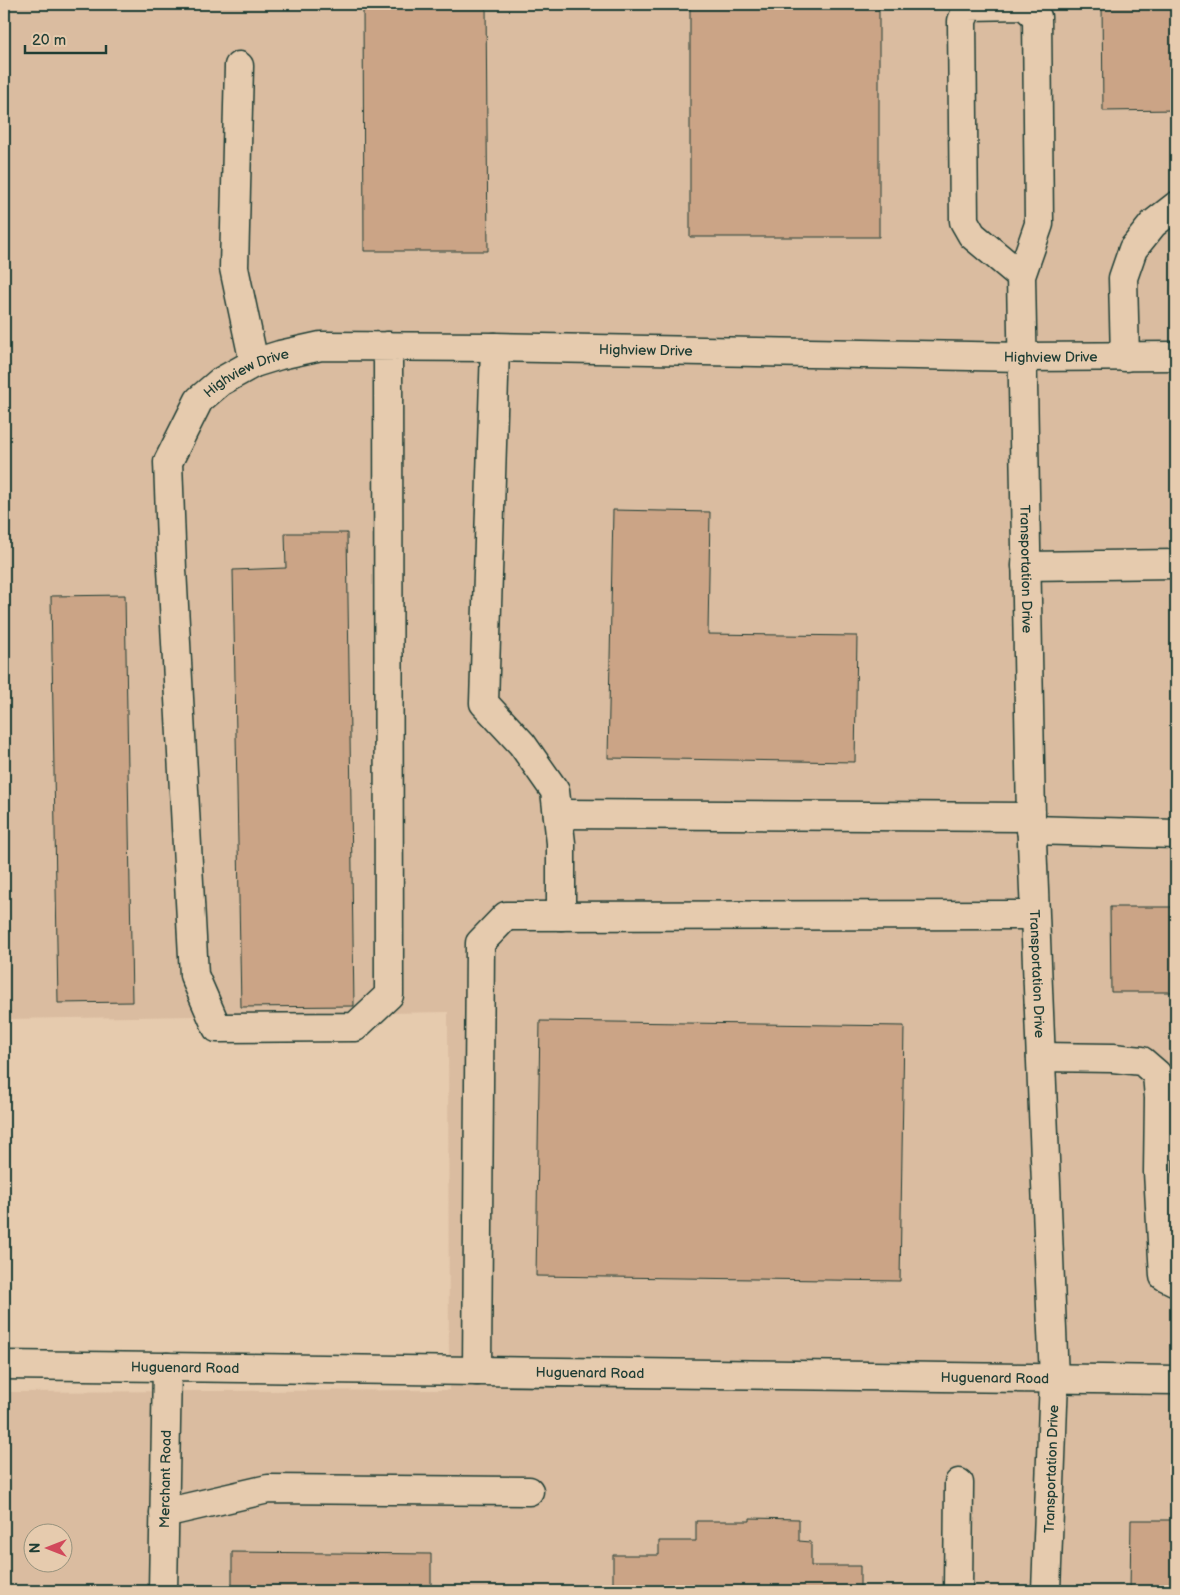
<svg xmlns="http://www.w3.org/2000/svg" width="1180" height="1595" viewBox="0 0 1180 1595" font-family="'Balsamiq Sans',sans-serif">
<rect width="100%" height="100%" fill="#e6cbae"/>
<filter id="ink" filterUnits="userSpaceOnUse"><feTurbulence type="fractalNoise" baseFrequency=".02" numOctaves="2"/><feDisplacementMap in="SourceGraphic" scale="10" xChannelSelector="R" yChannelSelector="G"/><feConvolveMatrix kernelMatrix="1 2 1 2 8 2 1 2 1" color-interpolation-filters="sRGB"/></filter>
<g filter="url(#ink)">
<path fill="#dabca0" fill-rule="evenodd" d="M4,4h1172v1587h-1172v-199l445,-2 -1,-378 -444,7zM32,1532h30v30h-30z"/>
<path fill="#cba486" stroke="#1f3d34" d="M363,4h123l2,247h-124z
M690,4h189v233h-189z
M1102,4h74v144v-38l-73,1z
M613,510l97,2 -2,122 149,2 -2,126 -247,-4z
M285,533h62l7,473 -113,1 -8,-437 53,-2z
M125,595l7,407 -74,1 -7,-407z
M1110,907h66v85h-65z
M540,1021l364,5 -4,255 -364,-5z
M4,1506h1l-1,51z
M750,1518l49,1v22l12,1v24h49v25h-247v-36h46v-14h37v-20h54z
M1131,1520h45v71h-46z
M232,1552l199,2v37h-199z"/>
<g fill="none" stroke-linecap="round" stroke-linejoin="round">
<g stroke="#1f3d34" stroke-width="31">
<g id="minor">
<path d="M239,66l-5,202 20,95"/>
<path id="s1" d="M1021,276l18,-52 -2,-207 -13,-12 -56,1 -6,15 2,200 8,14 49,41 10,541 23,562 -8,212"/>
<path id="s2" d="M388,346l1,649 -34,32 -138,1 -23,-53 -22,-406 -4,-107 31,-62 21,-18 34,-19 26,-8 41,-9 174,1 528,10 153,-1"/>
<path d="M495,347l-11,356 38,41 33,47 6,52v73"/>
<path d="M1125,357l-2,-79 10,-29 20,-25 23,-18"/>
<path d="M1026,566l150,-2"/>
<path d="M558,814l473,3"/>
<path d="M1031,830l145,4"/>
<path d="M1041,1057l72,1 29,3 15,13 2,24 -1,74 6,104 12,6"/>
<path d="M477,1371l3,-428 26,-27 528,-1"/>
<path d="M164,1513l104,-24 261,2"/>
<path id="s3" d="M163,1591l4,-224"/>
<path d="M958,1591l1,-108"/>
</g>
</g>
<g stroke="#1f3d34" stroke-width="31">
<g id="major">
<path id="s4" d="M4,1365l1172,15"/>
</g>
</g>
<use href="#minor" stroke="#e6cbae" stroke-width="28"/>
<use href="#major" stroke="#e6cbae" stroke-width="28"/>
</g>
</g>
<g text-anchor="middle" stroke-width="4" stroke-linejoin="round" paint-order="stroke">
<g font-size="14" fill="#1f3d34" stroke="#e6cbae">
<text dy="5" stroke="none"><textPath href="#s2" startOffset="1935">Highview Drive</textPath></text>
<text dy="5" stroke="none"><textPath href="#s2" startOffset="2340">Highview Drive</textPath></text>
<text dy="5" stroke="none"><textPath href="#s2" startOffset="1530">Highview Drive</textPath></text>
<text dy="5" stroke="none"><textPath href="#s1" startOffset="925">Transportation Drive</textPath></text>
<text dy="5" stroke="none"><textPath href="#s1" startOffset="1330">Transportation Drive</textPath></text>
<text dy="5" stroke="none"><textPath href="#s4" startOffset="181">Huguenard Road</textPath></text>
<text dy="5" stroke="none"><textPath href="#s4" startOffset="586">Huguenard Road</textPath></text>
<text dy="5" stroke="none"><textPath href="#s4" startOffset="991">Huguenard Road</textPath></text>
<text transform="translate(1051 1469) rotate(-88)" y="5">Transportation Drive</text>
<text dy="5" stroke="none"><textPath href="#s3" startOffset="112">Merchant Road</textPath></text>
</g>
</g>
<rect width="1180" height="1595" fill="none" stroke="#e6cbae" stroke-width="20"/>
<rect x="10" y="10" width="1160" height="1575" fill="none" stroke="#1f3d34" stroke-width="2" filter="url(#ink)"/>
<g transform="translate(48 1548) rotate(270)"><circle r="24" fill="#e6cbae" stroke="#96927d"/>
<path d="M0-4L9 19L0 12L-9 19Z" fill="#d1495b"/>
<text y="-8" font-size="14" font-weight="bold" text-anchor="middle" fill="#1f3d34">N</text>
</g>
<path d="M25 45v8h81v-8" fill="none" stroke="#1f3d34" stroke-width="2.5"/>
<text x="32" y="45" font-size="15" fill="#1f3d34" stroke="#e6cbae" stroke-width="4" paint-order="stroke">20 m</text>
</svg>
